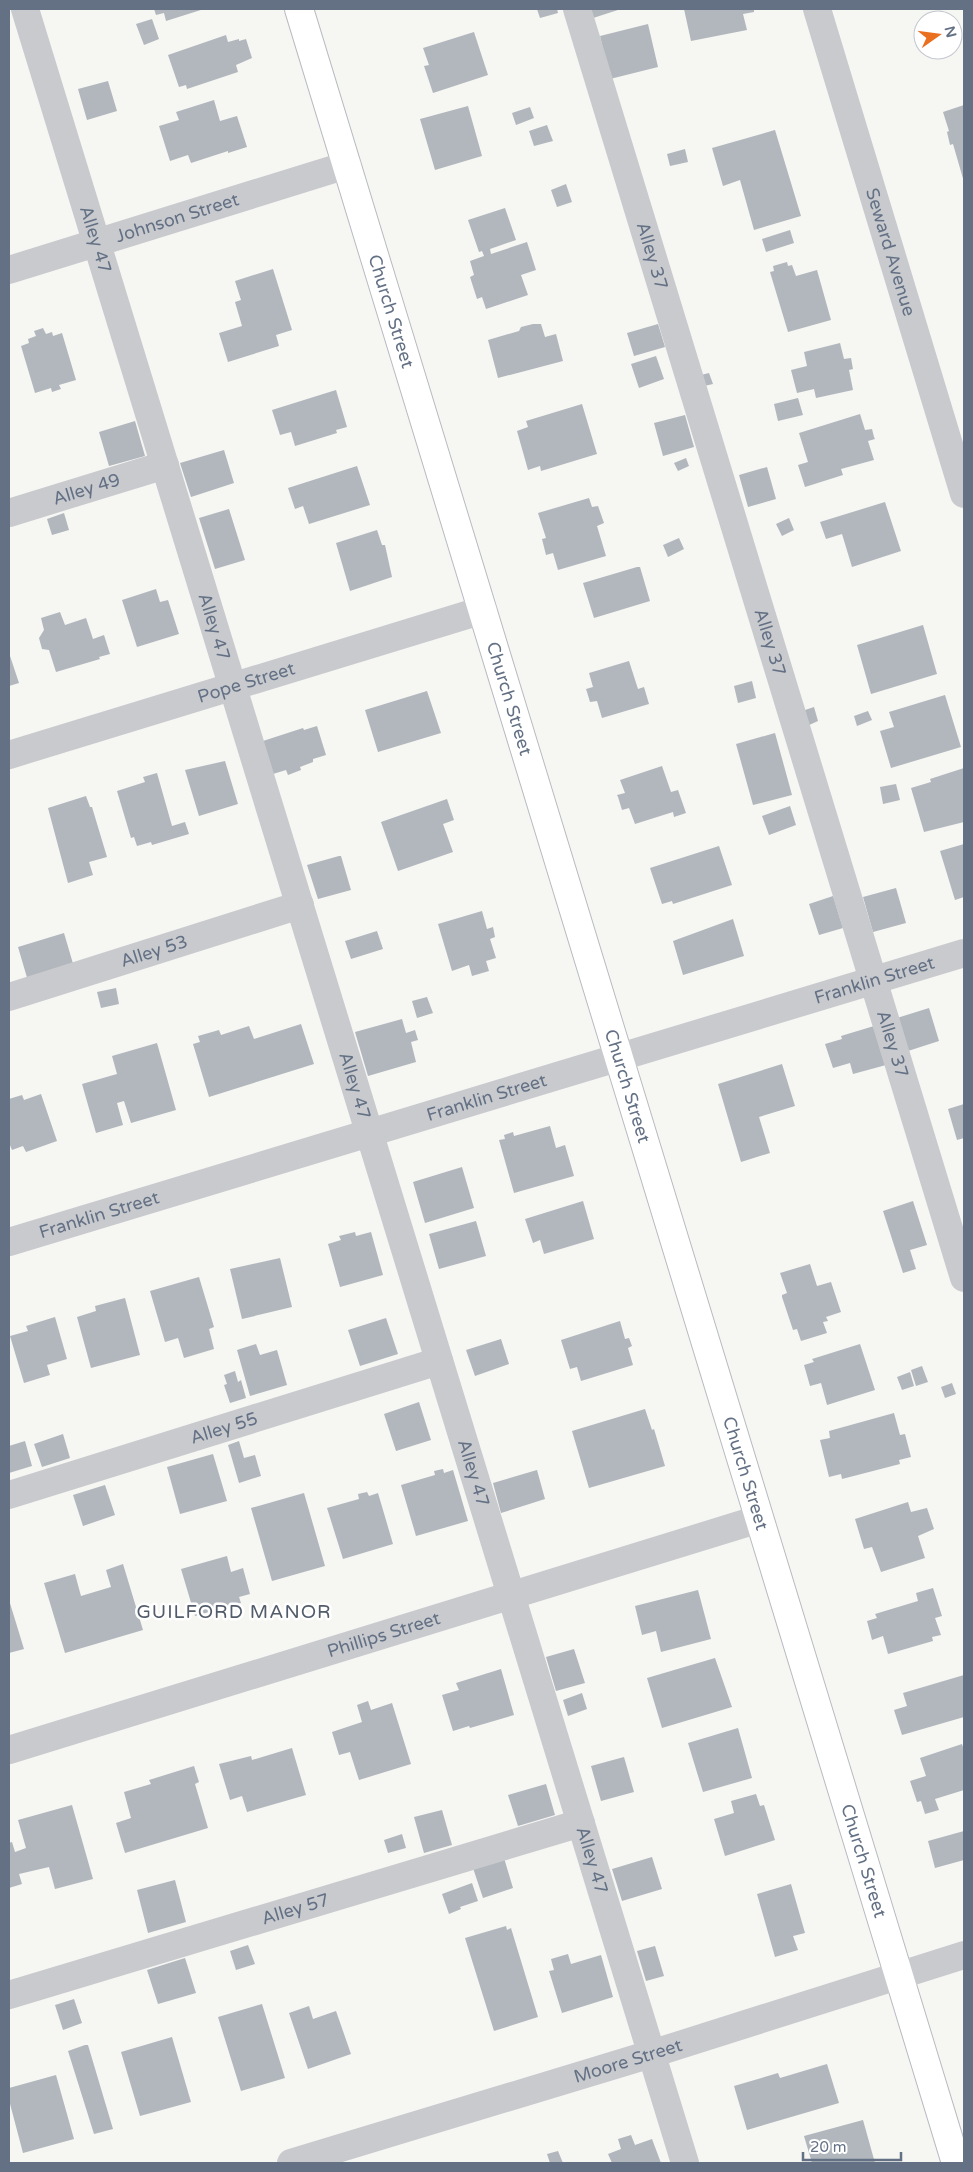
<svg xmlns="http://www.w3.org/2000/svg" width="973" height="2172" viewBox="0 0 973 2172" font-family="'Varela Round',sans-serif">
<rect width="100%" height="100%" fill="#f6f6f3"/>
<path fill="#b1b7bd" d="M154,9h50l-38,12 -2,-8 -8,2z
M537,9h20l1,4 -18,5z
M587,9h34l-31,10z
M684,9h70v3l-11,2 4,16 -56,11z
M152,19l7,20 -15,6 -8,-21z
M648,24l10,43 -48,12 -10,-43z
M474,32l14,43 -55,18 -9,-27 5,-1 -6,-17z
M226,35l2,7 11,-3v2l7,-2 6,19 -16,7 2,7 -51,17 -1,-4 -7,2 -11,-32z
M108,81l9,30 -30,9 -9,-31z
M214,100l6,21 17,-5 10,31 -19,6v-2l-37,12 -3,-8 -18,6 -11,-35 20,-6 -3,-8z
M964,105v77l-11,-38 -3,1 -3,-13 2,-1 -6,-19z
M468,106l14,50 -47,14 -15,-51z
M530,107l4,11 -18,7 -4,-12z
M547,125l6,16 -19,5 -5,-15z
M775,130l26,86 -47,14 -14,-50 -17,6 -11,-38z
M685,149l3,13 -18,4 -3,-12z
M566,184l6,18 -15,5 -6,-17z
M505,208l11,32 -26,9 1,5 36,-12 9,28 -15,5 7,20 -42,14 -4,-12 -5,2 -7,-22 4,-2 -4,-14 14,-5 -2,-5 -3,1 -1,-3 -10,-29z
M790,230l4,13 -28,9 -4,-13z
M787,262l1,4 4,-1 4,11 21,-6 14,50 -43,12 -18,-60 4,-1 -1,-5z
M273,269l19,61 -16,5 3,11 -51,16 -9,-29 23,-7 -7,-24 6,-2 -6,-19z
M533,324h8l4,13 11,-3 7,27 -65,17 -10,-38 31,-9 2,-4z
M658,324l7,23 -31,9 -7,-23z
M43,328l3,6 6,-2 1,4 9,-3 14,47 -17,5 2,4 -9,3 -1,-4 -16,5 -14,-47 8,-3 -1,-4 8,-3 -2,-5z
M840,343l4,16 7,-1 2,11 -4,1 4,20 -37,8 -2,-9 -17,4 -6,-23 16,-4 -3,-14z
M656,356l8,23 -25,9 -8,-24z
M709,373l4,11 -9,2 -3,-11z
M336,390l11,37 -11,3 1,3 -42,13 -4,-14 -11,3 -8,-25z
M798,398l5,17 -25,6 -4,-17z
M582,404l15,50 -56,17 -1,-5 -12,4 -11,-39 11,-4 -2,-6z
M860,414l5,16 7,-1 2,8 1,2 -7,2 6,19 -33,9 2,6 -38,12 -7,-22 10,-3 -9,-29z
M685,415l9,32 -31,9 -9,-33z
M135,421l10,35 -36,10 -10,-34z
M224,450l10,33 -43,14 -11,-34z
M686,458l3,8 -11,5 -4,-8z
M357,466l13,39 -61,19 -6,-18 -8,3 -7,-21z
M767,467l9,32 -28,8 -9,-32z
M589,498l3,9 6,-1 6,17 -7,3 9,30 -48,14 -5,-17 -7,2 -4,-16 4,-1 -8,-25z
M885,502l16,49 -49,16 -10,-33 -16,5 -6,-17z
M229,509l16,51 -30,9 -16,-51z
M64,513l5,17 -17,5 -5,-16z
M789,518l5,12 -12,6 -6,-12z
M377,530l5,15h3l7,32 -42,14 -14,-48z
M679,538l5,11 -16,8 -5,-12z
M637,567h3l10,34 -56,17 -11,-35z
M156,589l4,13 8,-2 11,34 -42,13 -15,-47z
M60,612l5,13 21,-7 7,21 11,-4 6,19 -11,3 1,2 -44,13 -7,-22 -7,-1 -3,-11 5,-8 -3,-12z
M923,625l14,49 -66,20 -14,-49z
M9,653l10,30 -10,3z
M629,661l9,28 6,-2 5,17 -47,14 -5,-17 -7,1 -3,-10 -1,-3 7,-2 -4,-14z
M752,681l4,17 -18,5 -4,-17z
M427,691l14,42 -63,19 -13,-42z
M945,695l16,52 -70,21 -11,-37 14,-4 -5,-15z
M814,707l4,14 -11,5 -5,-15z
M868,711l4,9 -15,6 -3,-10z
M317,726l9,29 -13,4v3l-13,5 1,3 -13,5 -2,-5 -13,4 -10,-33 40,-13 1,2z
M775,733l17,62 -39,10 -17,-61z
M225,761l13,43 -39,12 -14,-46z
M662,766l9,26 7,-2 8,23 -12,4 -1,-5 -38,12 -6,-16 -7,2 -4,-13 -1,-2 8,-2 -5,-13z
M964,768v54l-40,10 -13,-44 20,-6 -1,-3z
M157,773l15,53 13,-4 4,12 -37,11 -1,-3 -14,4 -3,-9 -3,1 -14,-47 28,-9 -2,-5z
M896,784l4,16 -17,4 -3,-17z
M86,796l4,11h2l15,50 -18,5 4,13 -25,8 -20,-75z
M447,799l7,21 -11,4 10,28 -55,19 -17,-49z
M790,806l6,19 -27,10 -7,-19z
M964,844v53l-9,3 -15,-49z
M719,846l13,39 -59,19 -1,-3 -10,3 -12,-36z
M339,856h2l10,34 -33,9 -11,-34z
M896,888l10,35 -33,9 -10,-35z
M833,896l10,32 -24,7 -10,-31z
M482,911l5,18 6,-2 2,10 -5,2 6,19 -10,3 3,10 -17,5 -3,-11 -17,6 -14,-47z
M733,919l11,37 -61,19 -10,-34z
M377,931l6,18 -32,10 -6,-18z
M64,933l10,34 -46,14 -10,-34z
M116,988l3,16 -18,4 -4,-16z
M427,997l6,16 -16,5 -5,-17z
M929,1008l10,33 -31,10 -11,-33z
M402,1019l4,14 9,-3 3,10 -7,2 5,20 -48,14 -13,-44z
M301,1024l13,40 -105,33 -16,-53 7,-2 -2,-6 21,-6 2,5 28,-9 5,13z
M874,1026l12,39 -33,9 -3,-11 -17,5 -8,-24 17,-5 -1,-3z
M157,1043l19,67 -45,13 -7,-22 -7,2 6,22 -27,8 -14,-49 35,-10 -5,-18z
M782,1064l13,42 -36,11 11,36 -29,9 -23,-78z
M41,1094l16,47 -31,11 -3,-6 -11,4 -3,-7v-44l13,-4 2,5z
M964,1104v34l-7,2 -9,-31z
M550,1126l6,22 9,-3 9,31 -60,17 -15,-53 6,-1 -1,-4 9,-3 1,4z
M462,1167l12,41 -49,15 -12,-41z
M583,1201l11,38 -50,15 -4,-14 -7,3 -8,-24z
M913,1201l14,44 -17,5 6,19 -13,4 -20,-62z
M476,1221l10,35 -47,13 -10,-35z
M355,1232l1,4 15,-4 12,43 -43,12 -12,-43 13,-4 -2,-4z
M280,1258l12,49 -50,12 -12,-50z
M810,1264l7,22 14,-4 10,30 -15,5 2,4 -5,1 4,11 -26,8 -4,-12 -4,1 -11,-33v-2l5,-2 -7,-20z
M199,1277l15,50 -5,2 5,20 -30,9 -6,-20 -13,4 -15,-51z
M125,1298l15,57 -49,13 -14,-51 19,-6 -1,-5z
M55,1317l12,42 -20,6 3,10 -26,8 -14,-47 18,-5 -2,-5z
M386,1318l12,36 -38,12 -12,-36z
M620,1321l5,18 4,-1 3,8 -4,2 5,17 -52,16 -4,-14 -7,2 -9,-29z
M501,1339l8,25 -34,12 -9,-26z
M256,1344l4,11 17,-5 10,35 -37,11 -13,-46z
M860,1344l15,46 -48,15 -6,-22 -11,3 -6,-21 10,-3 -2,-3z
M922,1366l6,16 -12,4 -5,-16z
M235,1371l3,11 3,-2 5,18 -16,5 -6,-18 3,-1 -3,-9z
M910,1372l4,14 -12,4 -5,-13z
M952,1383l4,11 -11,4 -4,-11z
M419,1402l12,38 -35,11 -12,-37z
M645,1409l7,21 2,-1 11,37 -76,22 -17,-57z
M894,1413l6,22 5,-1 6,23 -12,3 1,4 -58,15 -1,-5 -12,3 -9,-37 10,-2 -1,-7z
M63,1434l7,24 -28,9 -8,-23z
M25,1441l7,25 -23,7v-27z
M239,1441l5,17 11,-3 6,21 -22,7 -11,-38z
M213,1454l14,47 -47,13 -13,-47z
M443,1469l1,4 9,-3 15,51 -52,15 -15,-51 34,-10 -1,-4z
M537,1470l8,29 -44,14 -8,-30z
M105,1485l10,30 -32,11 -10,-31z
M367,1492l2,4 9,-3 15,51 -50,15 -16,-51 32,-9 -1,-5z
M304,1493l21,73 -53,15 -21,-73z
M908,1502l3,10 16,-4 7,21 -16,7 7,22 -44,14 -9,-25 -8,2 -9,-30z
M227,1556l4,16 12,-4 7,26 -11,3 2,6 -46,13 -14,-47z
M123,1564l20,66 -78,23 -21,-70 31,-9 6,22 30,-9 -5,-17z
M933,1588l9,28 -7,2 6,17 -9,2 1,4 -45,13 -5,-18 -11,4 -5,-19 10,-3 -2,-4 43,-13 -2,-8z
M698,1590l13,49 -50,13 -5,-21 -14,4 -7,-29z
M9,1600l15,49 -15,4z
M574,1649l11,34 -29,8 -10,-34z
M715,1658l17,49 -70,21 -15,-50z
M501,1669l13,46 -44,13 -1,-2 -16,5 -11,-36 17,-5 -3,-7z
M964,1675v42l-62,18 -8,-25 13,-4 -4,-13z
M582,1693l5,16 -19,7 -5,-16z
M368,1701l3,9 21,-7 19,61 -52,16 -9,-28 -11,3 -7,-23 30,-10 -5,-17z
M738,1728l14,50 -49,14 -15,-49z
M962,1744l2,6v40l-29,9 4,11 -14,4 -4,-13 -4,1 -7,-21 16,-5 -6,-18z
M292,1748l14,47 -59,17 -5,-16 -12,4 -11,-36 32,-8 1,4z
M624,1757l10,35 -33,9 -10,-35z
M194,1766l5,16 -4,2 13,44 -83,25 -9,-30 15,-5 -7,-26 27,-8 -2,-4z
M546,1784l9,31 -37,11 -10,-31z
M756,1794l4,12 4,-1 11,35 -50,16 -11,-37 20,-6 -3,-12z
M72,1805l21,74 -38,10 -6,-22 -30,7 3,10 -13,4v-45l3,-1 3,10 11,-4 -8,-28z
M442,1810l10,35 -28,8 -10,-36z
M964,1831v29l-29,8 -7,-27z
M402,1834l4,14 -18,5 -4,-13z
M652,1857l10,32 -40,12 -10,-32z
M504,1858l9,30 -30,10 -10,-30z
M175,1880l11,42 -38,11 -11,-43z
M472,1883l6,18 -18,6 1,2 -12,5 -7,-20z
M791,1884l14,49 -12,3 5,14 -23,7 -18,-63z
M506,1926l1,4 4,-2 27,89 -44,14 -29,-93z
M248,1945l7,19 -19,6 -6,-19z
M655,1946l9,30 -18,5 -9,-30z
M568,1954l3,10 30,-9 12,42 -51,16 -13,-42 5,-1 -3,-11z
M185,1958l11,35 -38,11 -11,-34z
M74,1999l8,24 -19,7 -8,-25z
M262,2004l23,74 -44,13 -23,-74z
M309,2006l4,13 23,-8 15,43 -43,15 -19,-56z
M172,2037l19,65 -51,14 -19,-64z
M85,2045h3l25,84 -19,5 -26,-83z
M827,2064l12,39 -92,27 -13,-44 44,-13 2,5z
M56,2075l18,64 -51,14 -14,-53v-12z
M863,2120l12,43h-63l-8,-27z
M631,2135l4,10 17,-6 9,24h-49l-4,-9 13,-5 -3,-10z
M558,2151l5,12h-13l-3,-9z"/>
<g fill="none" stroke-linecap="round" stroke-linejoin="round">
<g stroke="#b8bbc0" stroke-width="30">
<g id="major">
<path id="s13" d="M299,9l657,2154"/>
</g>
</g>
<g stroke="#c8cace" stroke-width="28">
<path id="s1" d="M25,9l660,2154"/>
<path id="s2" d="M577,9l387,1269"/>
<path id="s3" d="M817,9l147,485"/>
<path id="s4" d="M9,270l338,-105"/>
<path id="s5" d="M9,513l156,-48"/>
<path id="s6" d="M9,755l474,-145"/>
<path id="s7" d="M9,997l291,-92"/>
<path id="s8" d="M9,1242l955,-289"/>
<path id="s9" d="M9,1495l430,-134"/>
<path id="s10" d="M9,1750l750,-231"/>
<path id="s11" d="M9,1995l572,-172"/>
<path id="s12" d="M291,2163l360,-109 313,-99"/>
</g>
<use href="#major" stroke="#fff" stroke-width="28"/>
</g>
<g text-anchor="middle" stroke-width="5" stroke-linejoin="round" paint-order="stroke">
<g font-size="18" fill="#647185" stroke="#fff">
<text dy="6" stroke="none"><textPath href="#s4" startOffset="176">Johnson Street</textPath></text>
<text dy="6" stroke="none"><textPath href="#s1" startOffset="241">Alley 47</textPath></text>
<text dy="6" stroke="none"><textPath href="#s3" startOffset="254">Seward Avenue</textPath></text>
<text dy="6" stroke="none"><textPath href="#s2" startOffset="258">Alley 37</textPath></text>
<text dy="6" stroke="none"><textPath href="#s13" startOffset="316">Church Street</textPath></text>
<text dy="6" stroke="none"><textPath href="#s5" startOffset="81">Alley 49</textPath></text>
<text dy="6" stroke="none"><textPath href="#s1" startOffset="646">Alley 47</textPath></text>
<text dy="6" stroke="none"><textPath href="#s2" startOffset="662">Alley 37</textPath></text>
<text dy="6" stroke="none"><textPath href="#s6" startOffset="248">Pope Street</textPath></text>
<text dy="6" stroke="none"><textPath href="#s13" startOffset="721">Church Street</textPath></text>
<text dy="6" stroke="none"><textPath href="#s7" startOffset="152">Alley 53</textPath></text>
<text dy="6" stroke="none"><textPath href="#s8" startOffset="904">Franklin Street</textPath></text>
<text dy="6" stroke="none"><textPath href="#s2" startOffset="1082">Alley 37</textPath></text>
<text dy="6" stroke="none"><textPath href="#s1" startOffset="1126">Alley 47</textPath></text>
<text dy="6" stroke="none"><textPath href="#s13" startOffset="1126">Church Street</textPath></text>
<text dy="6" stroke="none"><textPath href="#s8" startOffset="499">Franklin Street</textPath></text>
<text dy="6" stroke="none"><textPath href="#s8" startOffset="94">Franklin Street</textPath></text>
<text dy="6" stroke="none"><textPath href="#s9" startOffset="225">Alley 55</textPath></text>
<text dy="6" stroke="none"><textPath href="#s1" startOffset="1531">Alley 47</textPath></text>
<text dy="6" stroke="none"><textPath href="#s13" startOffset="1531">Church Street</textPath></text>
<text dy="6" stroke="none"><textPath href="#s10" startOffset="392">Phillips Street</textPath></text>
<text dy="6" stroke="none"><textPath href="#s1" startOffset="1936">Alley 47</textPath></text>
<text dy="6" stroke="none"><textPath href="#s13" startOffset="1936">Church Street</textPath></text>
<text dy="6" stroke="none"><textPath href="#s11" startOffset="299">Alley 57</textPath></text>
<text dy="6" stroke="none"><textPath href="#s12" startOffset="352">Moore Street</textPath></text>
</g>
<g font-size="19" letter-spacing="1" fill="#525c6a" stroke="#fff">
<text x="234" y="1618">GUILFORD MANOR</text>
</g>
</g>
<rect width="973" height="2172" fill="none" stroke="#647185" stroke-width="20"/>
<g transform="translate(938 35) rotate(76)"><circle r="24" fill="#ffffff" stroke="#c1c6ce"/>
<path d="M0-4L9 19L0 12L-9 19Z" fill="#ea6f1f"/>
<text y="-8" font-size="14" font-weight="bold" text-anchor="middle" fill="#647185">N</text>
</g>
<path d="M803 2152v8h98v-8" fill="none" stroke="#647185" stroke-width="2.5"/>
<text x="810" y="2152" font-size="15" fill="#647185" stroke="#ffffff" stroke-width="4" paint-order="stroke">20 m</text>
</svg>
